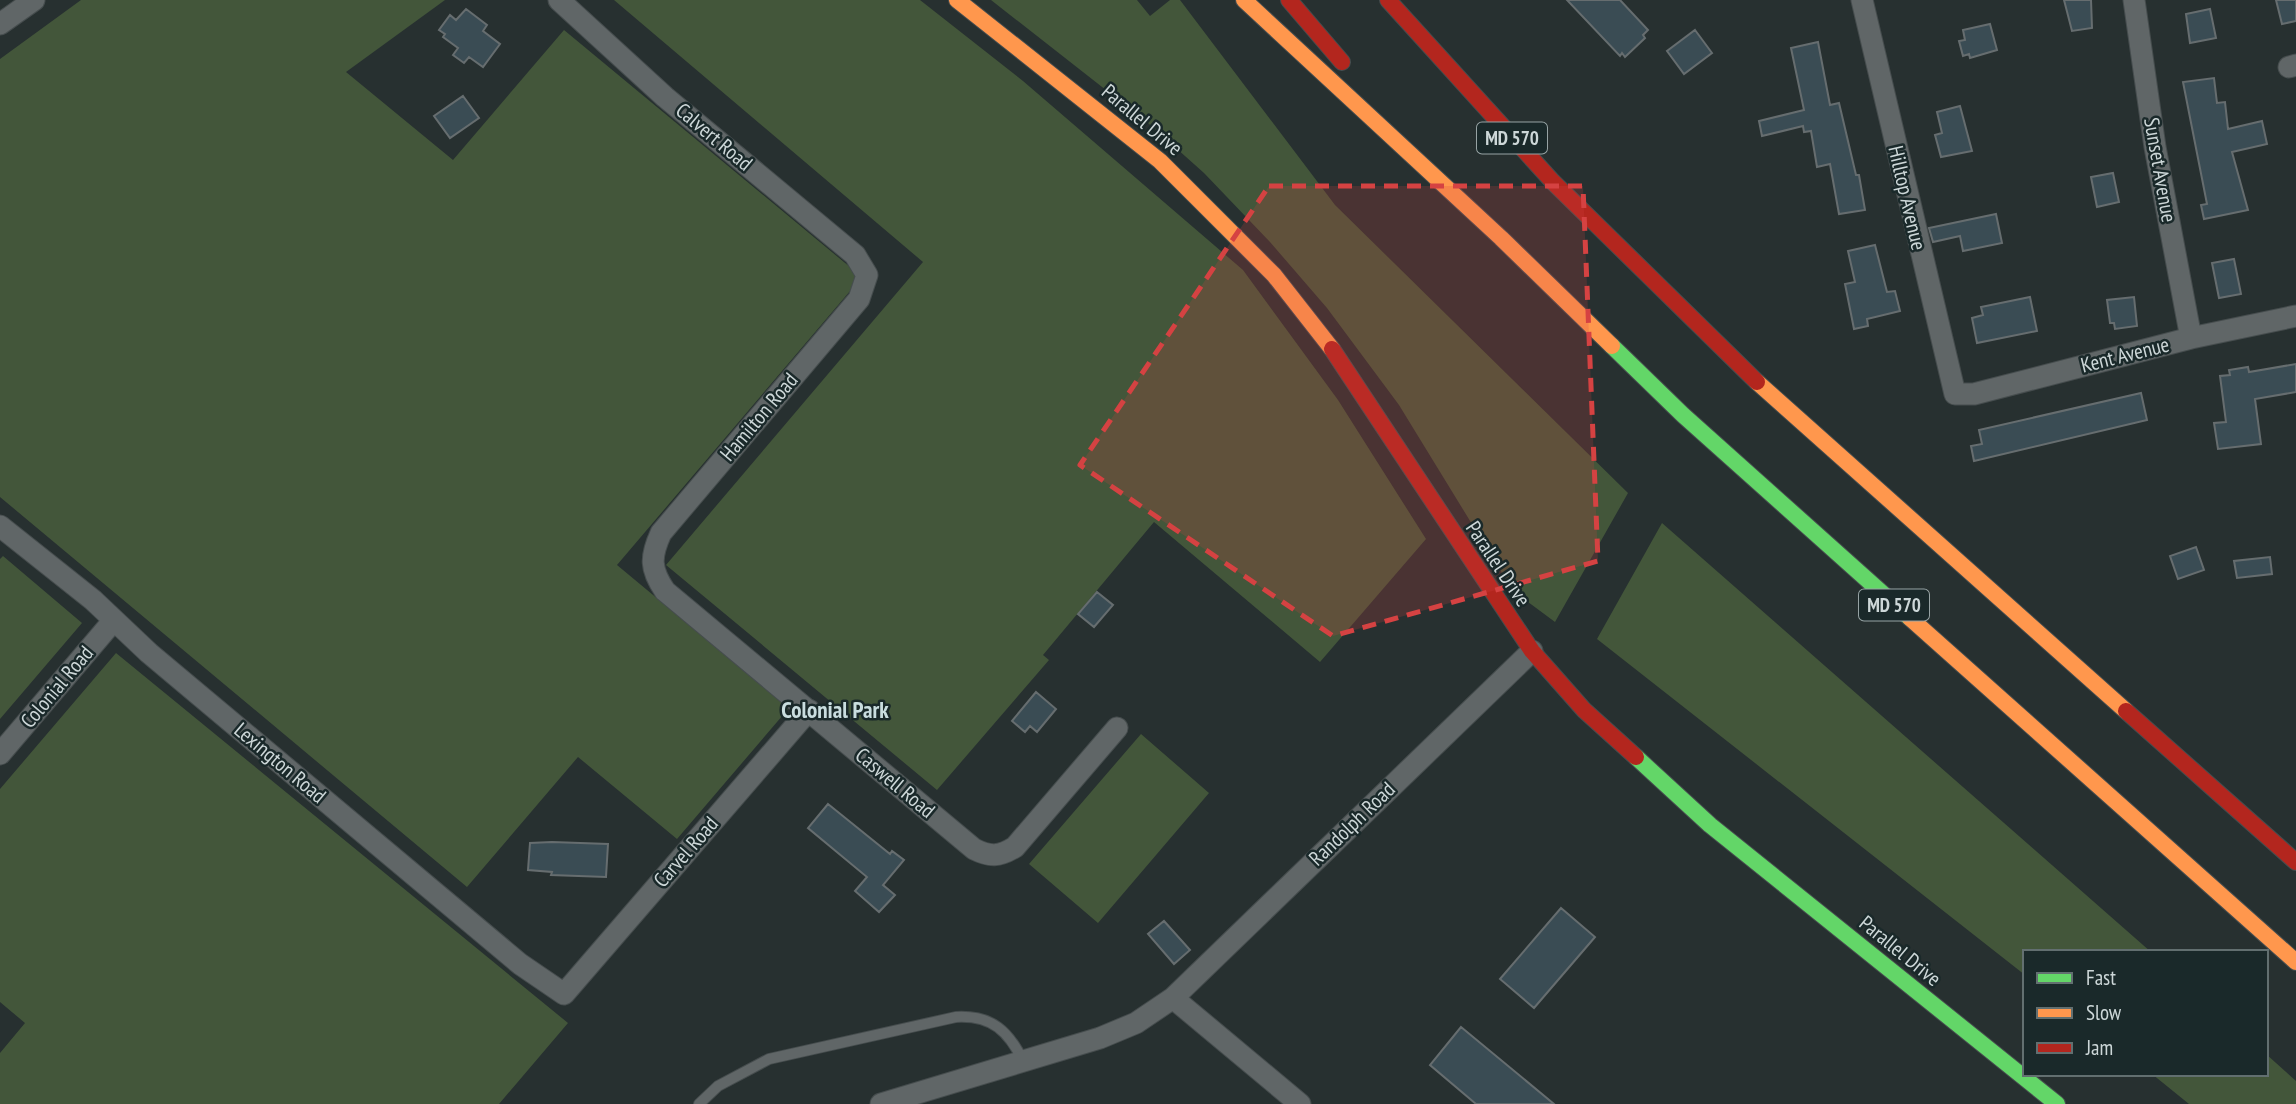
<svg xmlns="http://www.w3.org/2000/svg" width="2296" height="1104" viewBox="0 0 2296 1104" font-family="'PT Sans Narrow',sans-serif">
<rect width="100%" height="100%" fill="#273030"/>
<path fill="#43563a" d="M81,0h364l-99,72 107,88 111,-130 298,247 -245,288 172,143 -112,131 -99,-82 -111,130 -467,-390v-438z
M614,0h306l103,81 220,189 95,130 88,139 -106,123 -166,-140 -111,133 6,5 -112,130 -271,-225 257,-303z
M991,0h146l13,16 20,-16h10l155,205 293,288 -73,129 -42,-31 -114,-186 -72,-97 -57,-66 -66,-69 -56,-50z
M1662,523l489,429h-126v23l-428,-336z
M3,556l79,67 -82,96v-160z
M116,653l452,370 -69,81h-499v-51l25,-30 -25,-21v-213z
M1141,734l68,59 -111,130 -69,-59z
M2266,1054l30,27v23h-107l-37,-30h114z"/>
<path fill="#3a4c54" stroke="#666d6f" stroke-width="2" d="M1567,0h53l28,30 -5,5 2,3 -20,19 -3,-4 -2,3z
M2064,0h27l1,28 -20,3z
M2276,0h20v21l-14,3z
M466,9l21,16 -4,6 17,13 -17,23 -14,-10 -5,6 -11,-8 5,-7 -15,-11 2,-3 -6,-4 11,-15 6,5z
M2210,9l6,29 -26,5 -4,-29z
M1990,24l7,26 -27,8 -1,-4 -6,2 -4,-15 6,-1 -2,-10z
M1695,30l17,23 -28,21 -17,-23z
M1818,42l12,63 9,-2 17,72h3l6,35 -26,4 -9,-50 -13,3 -6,-36 -7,1 -1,-6 -41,10 -3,-15 45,-11 -13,-62z
M2214,78l3,25 8,-1 3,27 34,-8 5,23 -35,8 16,58 -44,9 -3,-14 6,-1 -24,-122z
M463,96l16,22 -29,20 -16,-22z
M1960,106l12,45 -31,6 -6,-22 7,-2 -5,-21z
M2113,173l6,29 -22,5 -6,-30z
M1996,214l6,29 -39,8 -3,-15 -27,6 -4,-14z
M1875,245l12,47 8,-1 5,20 -33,8 1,7 -14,3 -9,-45 10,-2 -7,-31z
M2234,259l7,35 -22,4 -7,-35z
M2030,297l7,34 -60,12 -5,-25 11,-3 -2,-8z
M2134,297l3,29 -22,3 -1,-6h-4l-3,-23z
M2296,364v28l-41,7 6,45 -43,5 -4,-26 12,-1 -6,-46 10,-1 -1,-5 19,-3 1,5z
M2141,393l6,27 -173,41 -3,-15 11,-2 -3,-14z
M2196,547l8,23 -26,9 -8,-23z
M2270,557l2,17 -35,4 -3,-17z
M1097,592l16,13 -19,22 -16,-13z
M1036,692l20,17 -19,23 -7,-6 -5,6 -13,-11z
M828,804l62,50 2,-3 12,9 -21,25 12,10 -16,17 -24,-21 12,-14 -59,-49z
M552,842l56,2 -2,33 -55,-2 1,-3 -24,-2 2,-27z
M1561,908l34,29 -61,71 -34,-29z
M1164,921l26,29 -16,14 -26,-30z
M1461,1027l93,77h-78l-46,-39z"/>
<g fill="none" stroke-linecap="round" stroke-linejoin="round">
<g stroke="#464d4e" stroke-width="12">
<path id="lane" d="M699,1104l19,-18 51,-27 187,-42c36,-2 53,14 68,46"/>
</g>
<g stroke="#464d4e" stroke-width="23">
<path id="street" d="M559,0l106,97 190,158 12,20 -8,24 -198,234c-11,24 -11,36 4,58l309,258c16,8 25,8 41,-2l102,-119
M1862,0l93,394h19l217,-56 105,-22
M2134,0l21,147 36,191
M0,24l34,-24
M2289,67l7,-2
M0,526l93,74 56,53 371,311 44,30 245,-284
M0,754l114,-134
M1173,998l127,106
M881,1104l219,-66 36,-15 37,-25 359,-347"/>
</g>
<g stroke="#464d4e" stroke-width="18">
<path id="fast" d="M1612,346l71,69 227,203
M1636,757l74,68 347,279"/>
</g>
<g stroke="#464d4e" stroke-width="18">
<path id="slow" d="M957,0l203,161 114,114 58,74
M1244,0l257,238 111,108
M1757,382l369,329
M1910,618l386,344"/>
</g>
<g stroke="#464d4e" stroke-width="18">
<path id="jam" d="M1289,0l53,62
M1388,0l165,182 204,200
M1332,349l200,302 52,59 52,47
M2126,711l170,151"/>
</g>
<use href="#lane" stroke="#606667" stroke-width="10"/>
<use href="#street" stroke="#606667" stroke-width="21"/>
<use href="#fast" stroke="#63d668" stroke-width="16"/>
<use href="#slow" stroke="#ff974d" stroke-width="16"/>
<use href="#jam" stroke="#b3261e" stroke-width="16"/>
</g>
<path fill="#d54242" fill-opacity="0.2" stroke="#d54242" stroke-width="5" stroke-dasharray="14 9" stroke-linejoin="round" d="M1269,186h314l15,375 -265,75 -253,-171z"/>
<g text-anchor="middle" stroke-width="5" stroke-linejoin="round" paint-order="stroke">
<g fill="#1a292a" stroke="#97a3a4" stroke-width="2">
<rect x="1477" y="122.5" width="70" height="31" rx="5"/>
<rect x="1859" y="589.5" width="70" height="31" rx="5"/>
</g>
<g font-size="19" font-weight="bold" fill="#cdd7d8">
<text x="1512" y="145">MD 570</text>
<text x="1894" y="612">MD 570</text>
</g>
<g font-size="21" fill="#cdd7d8" stroke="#1a292a">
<text transform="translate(1142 120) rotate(40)" y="7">Parallel Drive</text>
<text transform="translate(714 137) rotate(40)" y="7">Calvert Road</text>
<text transform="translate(2160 170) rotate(80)" y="7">Sunset Avenue</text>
<text transform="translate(1907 198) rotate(77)" y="7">Hilltop Avenue</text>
<text transform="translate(2125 355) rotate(-14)" y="7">Kent Avenue</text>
<text transform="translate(759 417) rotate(-50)" y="7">Hamilton Road</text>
<text transform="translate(1498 564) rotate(56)" y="7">Parallel Drive</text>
<text transform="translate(57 687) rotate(-50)" y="7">Colonial Road</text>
<text transform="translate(280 763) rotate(40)" y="7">Lexington Road</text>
<text transform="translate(895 783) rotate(40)" y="7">Caswell Road</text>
<text transform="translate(1352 824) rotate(-44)" y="7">Randolph Road</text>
<text transform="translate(686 852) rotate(-49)" y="7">Carvel Road</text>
<text transform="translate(1900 951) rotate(39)" y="7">Parallel Drive</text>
</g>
<g font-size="23" font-weight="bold" fill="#c9dddf" stroke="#1a292a">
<text x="835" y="718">Colonial Park</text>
</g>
</g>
<rect x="2023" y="950" width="245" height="126" fill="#1a292a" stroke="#626f70" stroke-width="2"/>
<rect x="2037" y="973" width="35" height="10" fill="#63d668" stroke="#626f70" stroke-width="2"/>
<text x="2086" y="985" font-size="21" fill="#cdd7d8">Fast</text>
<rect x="2037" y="1008" width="35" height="10" fill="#ff974d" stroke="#626f70" stroke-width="2"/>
<text x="2086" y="1020" font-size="21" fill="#cdd7d8">Slow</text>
<rect x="2037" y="1043" width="35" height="10" fill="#b3261e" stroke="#626f70" stroke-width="2"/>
<text x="2086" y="1055" font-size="21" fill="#cdd7d8">Jam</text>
</svg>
